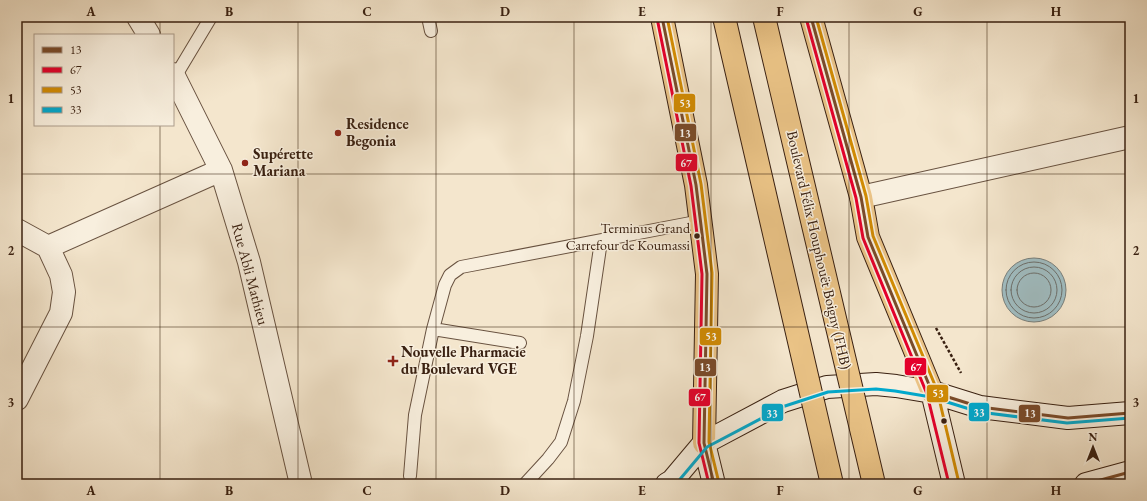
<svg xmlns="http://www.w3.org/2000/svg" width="1147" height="501" viewBox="0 0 1147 501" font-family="'EB Garamond',serif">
<rect width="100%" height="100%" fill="#f4e6cd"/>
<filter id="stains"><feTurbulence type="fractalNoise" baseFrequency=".005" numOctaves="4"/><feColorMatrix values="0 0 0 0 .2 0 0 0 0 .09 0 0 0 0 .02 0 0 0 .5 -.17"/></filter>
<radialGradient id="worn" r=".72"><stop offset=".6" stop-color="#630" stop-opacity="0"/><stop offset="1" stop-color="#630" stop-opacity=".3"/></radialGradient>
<path fill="#a0bdc2" stroke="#777e7b" d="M1002 290a32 32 0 1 1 64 0a32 32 0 1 1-64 0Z"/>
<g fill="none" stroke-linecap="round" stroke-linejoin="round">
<path stroke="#6c6e6a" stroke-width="1" d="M1006 290a28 28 0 1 1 56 0a28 28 0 1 1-56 0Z
M1011 290a23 23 0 1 1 46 0a23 23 0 1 1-46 0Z
M1017 290a17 17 0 1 1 34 0a17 17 0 1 1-34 0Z"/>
<g stroke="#685240" stroke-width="14">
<path id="lane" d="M428,17l3,14
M175,77l36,-60
M433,329l87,14
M410,476l5,-61 18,-86 12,-44 5,-10 11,-8 240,-46
M525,484l23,-25 13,-17 13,-41 13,-65 14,-95"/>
</g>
<g stroke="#685240" stroke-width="24">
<path id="street" d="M138,17l11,18
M173,74l48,96 28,92 52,222
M861,197l269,-60
M17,230l31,17 13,28 3,17 -3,21 -44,86
M48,247l173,-77"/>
</g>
<g stroke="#392011" stroke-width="24">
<path id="secondary" d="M932,392l22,92
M704,443l10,41
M667,484l5,-3 32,-38 79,-42 44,-14 49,-3 20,2 36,6 48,15 88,11 62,-5
M1086,484l44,-12"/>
</g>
<g stroke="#392011" stroke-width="24">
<path id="highway" d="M662,17l34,168 11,89 -3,169
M811,17l50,180 7,40 64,155"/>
</g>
<path stroke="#392011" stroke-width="2.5" stroke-dasharray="3 2" stroke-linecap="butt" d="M936,328l25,45"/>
<use href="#lane" stroke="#f8efde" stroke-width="12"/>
<use href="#street" stroke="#f8efde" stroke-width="22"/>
<use href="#secondary" stroke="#f8efde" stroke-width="22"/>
<use href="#highway" stroke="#eac386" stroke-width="22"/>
<g stroke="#392011" stroke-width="24" stroke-linecap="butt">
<path id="highway-bridge" d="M724,17l108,467
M764,17l110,467"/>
</g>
<use href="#highway-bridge" stroke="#eac386" stroke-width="22"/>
<g stroke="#f8efde" stroke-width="6">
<path id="bus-1" d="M662,17l34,168 11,89 -3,169 10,41
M811,17l50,180 7,40 64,155
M932,392l48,15 88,11 62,-5
M1086,484l44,-12"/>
</g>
<g stroke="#f8efde" stroke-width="6">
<path id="bus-2" d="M657,18l34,168 11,88 -3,169 10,41
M806,18l50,180 7,40 64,156 22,90"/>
</g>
<g stroke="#f8efde" stroke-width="6">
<path id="bus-3" d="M667,17l34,167 11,89 -3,169 10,41
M816,17l50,179 7,40 64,154 22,93"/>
</g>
<g stroke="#f8efde" stroke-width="6">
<path id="bus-4" d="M676,484l31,-37 78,-41 43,-14 48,-3 19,2 36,6 48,15 88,11 63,-5"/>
</g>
<use href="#bus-1" stroke="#7a4b2a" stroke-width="3"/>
<use href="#bus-2" stroke="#e4002b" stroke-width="3"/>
<use href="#bus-3" stroke="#d18b03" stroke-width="3"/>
<use href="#bus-4" stroke="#00a9ce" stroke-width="3"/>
</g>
<path fill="none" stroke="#392011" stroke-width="1" stroke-opacity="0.55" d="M160,17v18M298,17v467M436,17v467M574,17v467M711,17v467M849,17v467M987,17v467M160,125v359M17,174h1113M17,327h1113"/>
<g fill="#8f2418" stroke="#f8efde" stroke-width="1.5">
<circle cx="338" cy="133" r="4"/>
<circle cx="245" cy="163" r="4"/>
<path d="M391 355h4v4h4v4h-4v4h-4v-4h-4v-4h4z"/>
</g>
<g fill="#392011" stroke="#f8efde" stroke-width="1.5">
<circle cx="697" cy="236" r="3.5"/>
<circle cx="944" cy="421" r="3.5"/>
</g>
<g text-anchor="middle" stroke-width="3" stroke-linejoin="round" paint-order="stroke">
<g font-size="14" fill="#392011" stroke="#f8efde" text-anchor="end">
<text x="690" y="233">Terminus Grand<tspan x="690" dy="17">Carrefour de Koumassi</tspan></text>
</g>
<g font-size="15" font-weight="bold" fill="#392011" stroke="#f8efde" text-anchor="start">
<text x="346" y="129">Residence<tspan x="346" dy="17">Begonia</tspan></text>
<text x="253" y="159">Supérette<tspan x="253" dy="17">Mariana</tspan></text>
<text x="401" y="357">Nouvelle Pharmacie<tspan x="401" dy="17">du Boulevard VGE</tspan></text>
</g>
<g font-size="15" fill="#392011" stroke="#f8efde">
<text transform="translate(819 250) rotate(77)" y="5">Boulevard Félix Houphouët Boigny (FHB)</text>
<text transform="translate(250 274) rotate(75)" y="5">Rue Abli Mathieu</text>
</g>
</g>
<g stroke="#f8efde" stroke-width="1.5">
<rect x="673" y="93" width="23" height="20" rx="4" fill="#d18b03"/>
<rect x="674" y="123" width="23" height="19" rx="4" fill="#7a4b2a"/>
<rect x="675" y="153" width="23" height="19" rx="4" fill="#e4002b"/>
<rect x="699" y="327" width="23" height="19" rx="4" fill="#d18b03"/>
<rect x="904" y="357" width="23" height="19" rx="4" fill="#e4002b"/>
<rect x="694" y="358" width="23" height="19" rx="4" fill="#7a4b2a"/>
<rect x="926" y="384" width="23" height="19" rx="4" fill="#d18b03"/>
<rect x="688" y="388" width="23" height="19" rx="4" fill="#e4002b"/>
<rect x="968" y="402" width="22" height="20" rx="4" fill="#00a9ce"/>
<rect x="761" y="403" width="23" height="19" rx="4" fill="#00a9ce"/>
<rect x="1018" y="404" width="23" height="19" rx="4" fill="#7a4b2a"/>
</g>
<g font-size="11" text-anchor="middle" font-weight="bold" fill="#fff">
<text x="685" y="107">53</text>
<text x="685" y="137">13</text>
<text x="686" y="167">67</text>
<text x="711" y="340">53</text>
<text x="916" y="371">67</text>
<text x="705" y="371">13</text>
<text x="938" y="397">53</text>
<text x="700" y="401">67</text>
<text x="979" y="416">33</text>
<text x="772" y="417">33</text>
<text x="1030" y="417">13</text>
</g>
<rect width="1147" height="501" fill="none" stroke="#f4e6cd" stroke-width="44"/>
<rect x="34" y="34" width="140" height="92" fill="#f8efde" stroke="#ac9c8c"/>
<rect x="42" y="47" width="20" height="6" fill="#7a4b2a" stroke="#ac9c8c"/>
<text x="70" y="54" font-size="12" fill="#392011">13</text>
<rect x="42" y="67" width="20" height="6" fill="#e4002b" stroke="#ac9c8c"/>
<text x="70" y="74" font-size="12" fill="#392011">67</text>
<rect x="42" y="87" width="20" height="6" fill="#d18b03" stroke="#ac9c8c"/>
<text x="70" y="94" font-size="12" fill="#392011">53</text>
<rect x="42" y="107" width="20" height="6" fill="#00a9ce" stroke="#ac9c8c"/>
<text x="70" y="114" font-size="12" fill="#392011">33</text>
<g transform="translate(1093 447)" stroke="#f8efde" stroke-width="3" paint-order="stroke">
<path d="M0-3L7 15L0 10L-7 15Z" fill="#392011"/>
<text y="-6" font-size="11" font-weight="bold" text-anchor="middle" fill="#392011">N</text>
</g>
<rect x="22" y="22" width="1103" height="457" fill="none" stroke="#392011" stroke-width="1.5"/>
<g font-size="13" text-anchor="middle" font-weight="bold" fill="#392011">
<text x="91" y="16">A</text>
<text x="229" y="16">B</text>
<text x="367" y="16">C</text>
<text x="505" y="16">D</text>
<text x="642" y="16">E</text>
<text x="780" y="16">F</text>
<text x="918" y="16">G</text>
<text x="1056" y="16">H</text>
<text x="11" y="103">1</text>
<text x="1136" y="103">1</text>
<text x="11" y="255">2</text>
<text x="1136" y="255">2</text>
<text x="11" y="407">3</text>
<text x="1136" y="407">3</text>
<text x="91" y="495">A</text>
<text x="229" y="495">B</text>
<text x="367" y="495">C</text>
<text x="505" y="495">D</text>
<text x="642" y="495">E</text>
<text x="780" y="495">F</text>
<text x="918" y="495">G</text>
<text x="1056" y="495">H</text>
</g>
<rect width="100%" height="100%" filter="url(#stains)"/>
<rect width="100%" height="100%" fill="url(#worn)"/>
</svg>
